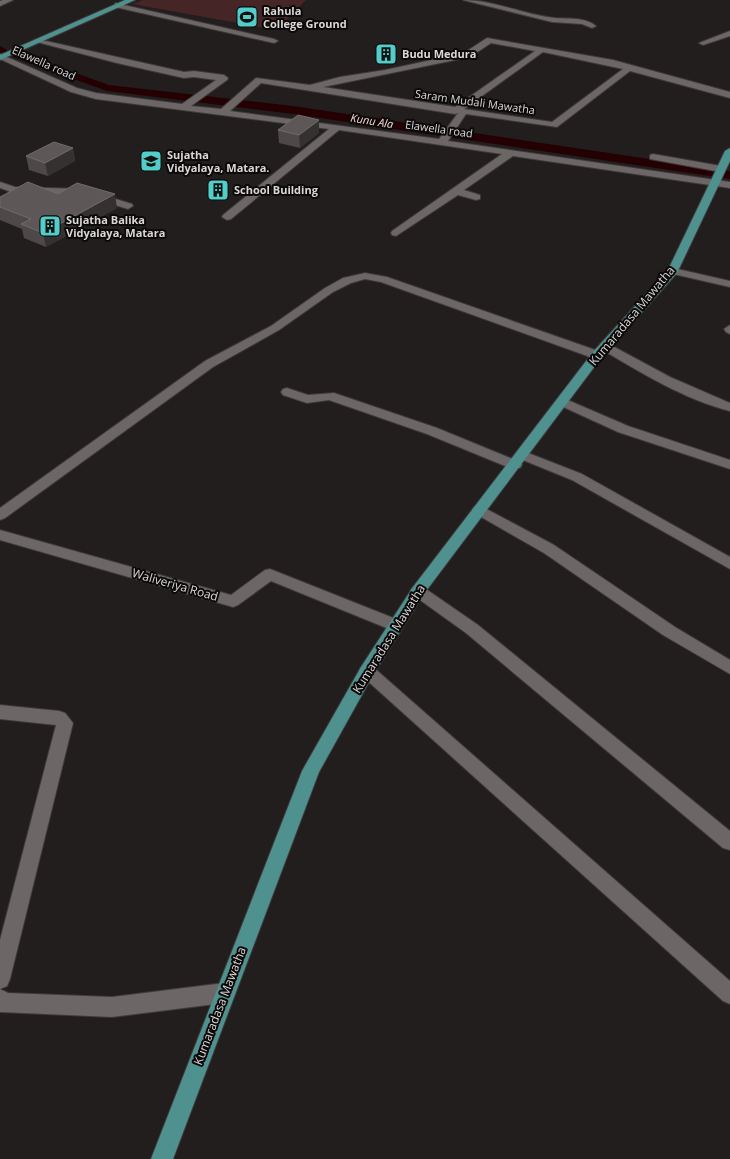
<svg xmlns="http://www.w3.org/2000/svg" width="730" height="1159" viewBox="0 0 730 1159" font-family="'Open Sans',sans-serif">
<rect width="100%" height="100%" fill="#231e1e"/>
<path fill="#452526" d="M143,0h163l-29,30 -145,-26z"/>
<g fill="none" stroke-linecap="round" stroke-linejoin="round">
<path fill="#240003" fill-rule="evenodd" d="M0,46l7,4 -1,2 -6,1z
M17,52l92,33 184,21 437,65v8l-437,-65 -186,-23 -94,-34 -1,-2z"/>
<g stroke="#3e3a3a" stroke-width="2">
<path id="minor" d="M3,0h10l-13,6v-5z
M463,0c32,0 61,15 92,18 13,1 30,-1 41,8l-4,2 -10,-4 -30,-2z
M115,3l159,36 4,2 -4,2 -159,-36z
M730,31v5l-27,9 -4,-2z
M487,38l126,22 117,32v6l-100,-27 -73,56 -91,-13 -18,27 282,41v6l-217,-32 -49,34 16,5v4l-4,1 -18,-5 -62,41 -4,-1 -1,-2 1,-2 110,-77 -163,-24 -108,89 -4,1 -5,-3 1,-2 106,-86 -233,-30 -25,-7 -71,-33v-5l77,34 19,5 86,11 34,-24 -22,-3 -10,1 -67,-15 -84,-22 4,-2 147,33 10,-1 30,4 4,3 -1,2 -36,26 30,3 35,-31 54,7 30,-8 45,-7 79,-17zM491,43l44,8 -80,56 -132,-20 147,-30zM543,52l80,17 -71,53 -88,-13zM261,83l194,31 3,-1 -19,26 -209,-28z
M653,154l68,12 5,3 -5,3 -71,-13v-4z
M0,182l15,5 68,2 49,15 1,2 -5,3 -46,-14 -68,-2 -14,-5z
M673,268l57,13v6l-61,-14 -2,-2 2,-2z
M365,273l22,4 214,75 2,3 -2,3h-8l-212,-76 -16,-3 -14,4 -18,9 -54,38 -66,37 -208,151 -5,2v-12l205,-147 66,-35 54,-38 18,-10z
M730,325v9l-4,-2 -2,-3z
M605,342l65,35 60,26v8c-44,-11 -91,-39 -129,-62l-2,-3 2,-3z
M287,388l21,7 26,-2 103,35 83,34 2,3 -2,3h-10l-83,-34 -98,-34 -22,3 -24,-8 -2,-3 2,-3z
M563,398l65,28 102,34v9l-112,-37 -59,-27 -2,-3z
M523,451l59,23 148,83v12l-158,-89 -54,-22 -2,-3 2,-3z
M479,505l75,40 121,82 55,33v14l-67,-39 -119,-82 -70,-40 -2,-3 2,-3z
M0,530l231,65 34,-25 5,-1 131,52 2,4 -2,4 -6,2 -6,-2 -118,-48 -33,24 -5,2 -233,-67z
M418,586l5,1 55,38 252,206v19l-7,-2 -257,-215 -53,-38 -3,-4 3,-4z
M367,665l6,2 357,314v23l-7,-3 -362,-326 -2,-4 2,-4z
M0,705l59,6 6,2 8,10 -63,256 -3,7 -7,3v-49l56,-215 -56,-6z
M224,983l7,3 3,7 -3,7 -7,3 -112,14 -112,-5v-23l8,4 104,4z"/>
</g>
<g stroke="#3e3a3a" stroke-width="2">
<path id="major" d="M125,0h10l-135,60v-5z
M730,148v13l-53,112 -76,85 -178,237 -50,80 -54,97 -146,387h-22l151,-388 59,-104 52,-80 180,-235 75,-82 57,-119z"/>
</g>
<use href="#minor" fill="#6c6666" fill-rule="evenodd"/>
<use href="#major" fill="#4e918f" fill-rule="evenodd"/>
</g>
<path fill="#4e4848" d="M319,120v13l-19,15 -21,-5 -1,-13z
M73,148l2,13 -27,15 -19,-6 -3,-14z
M0,197l117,11 -71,39 -22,-9 -2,-9 -22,-9z"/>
<path fill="#363131" d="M319,120v13l-19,15 -1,-13z
M73,148l2,13 -27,15 -3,-13z
M115,194l2,14 -71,39 -3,-14z"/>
<path fill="#5d5757" stroke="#716b6b" d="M298,115l21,5 -20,15 -21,-5z
M54,142l19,6 -28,15 -19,-7z
M28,182l30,12 19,-11 38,11 -72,39 -22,-9 10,-5 -31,-12v-10z"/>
<defs>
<g id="stadium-square" transform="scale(1.125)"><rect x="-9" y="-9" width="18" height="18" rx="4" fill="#53cdc9" stroke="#0b0909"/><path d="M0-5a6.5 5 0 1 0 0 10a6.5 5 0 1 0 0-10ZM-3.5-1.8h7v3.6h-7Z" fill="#111"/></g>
<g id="building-square" transform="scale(1.125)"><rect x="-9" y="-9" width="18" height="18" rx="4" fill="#53cdc9" stroke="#0b0909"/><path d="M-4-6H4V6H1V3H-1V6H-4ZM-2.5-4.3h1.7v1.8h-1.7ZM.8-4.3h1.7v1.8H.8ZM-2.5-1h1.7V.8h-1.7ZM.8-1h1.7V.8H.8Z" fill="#111"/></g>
<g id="school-square" transform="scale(1.125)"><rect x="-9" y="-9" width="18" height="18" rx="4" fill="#53cdc9" stroke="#0b0909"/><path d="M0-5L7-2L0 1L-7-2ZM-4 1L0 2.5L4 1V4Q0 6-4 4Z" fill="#111"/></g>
</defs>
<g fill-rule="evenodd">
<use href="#stadium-square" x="247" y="17"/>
<use href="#building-square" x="386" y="54"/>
<use href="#school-square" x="151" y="161"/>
<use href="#building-square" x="218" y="190"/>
<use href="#building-square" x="50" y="226"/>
</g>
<g text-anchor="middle" stroke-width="4" stroke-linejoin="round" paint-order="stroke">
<g font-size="11" font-weight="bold" fill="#dbd7d7" stroke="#0b0909" text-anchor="start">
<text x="263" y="15">Rahula<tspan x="263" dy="13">College Ground</tspan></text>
<text x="402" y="58">Budu Medura</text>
<text x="167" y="159">Sujatha<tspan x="167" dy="13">Vidyalaya, Matara.</tspan></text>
<text x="234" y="194">School Building</text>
<text x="66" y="224">Sujatha Balika<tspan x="66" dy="13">Vidyalaya, Matara</tspan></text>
</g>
<g font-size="11" fill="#dbd7d7" stroke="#0b0909">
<text transform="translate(44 63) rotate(24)" y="4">Elawella road</text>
<text transform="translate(475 102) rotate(8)" y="4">Saram Mudali Mawatha</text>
<text transform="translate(439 129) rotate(8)" y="4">Elawella road</text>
</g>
<g font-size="11" font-style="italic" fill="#fad5d5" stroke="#0b0909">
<text transform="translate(372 121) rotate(9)" y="4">Kunu Ala</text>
</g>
<g font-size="12" fill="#dbd7d7" stroke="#0b0909">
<text transform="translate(632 316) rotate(-50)" y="4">Kumaradasa Mawatha</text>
<text transform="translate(175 585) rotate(16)" y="4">Waliveriya Road</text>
<text transform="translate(389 639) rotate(-58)" y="4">Kumaradasa Mawatha</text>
<text transform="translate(220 1006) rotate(-69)" y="4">Kumaradasa Mawatha</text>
</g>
</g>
</svg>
